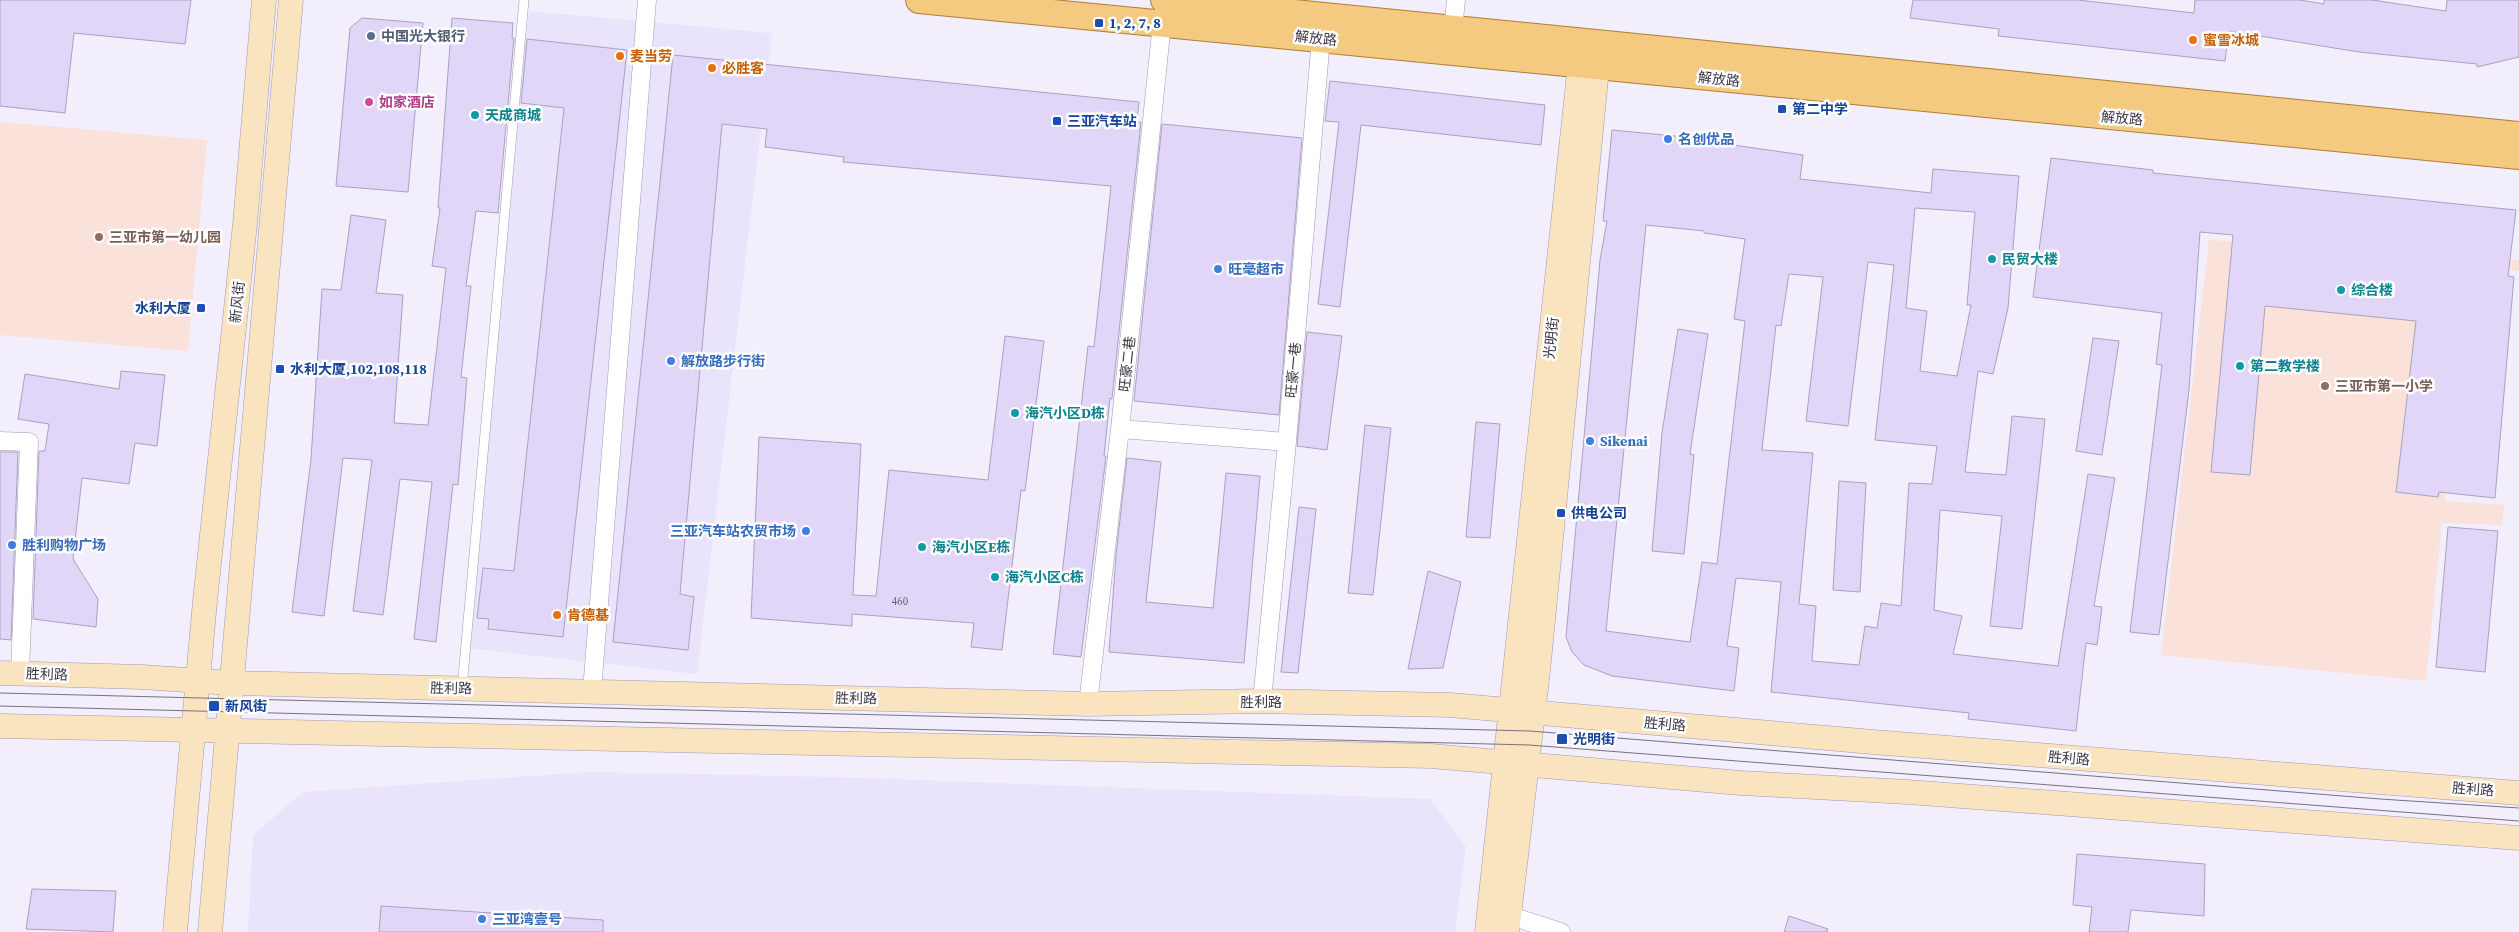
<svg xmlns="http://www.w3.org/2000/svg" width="2519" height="932" viewBox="0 0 2519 932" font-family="'Source Serif 4','Noto Sans SC',serif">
<rect width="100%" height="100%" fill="#f2eefc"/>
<path fill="#eae3fc" d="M529,11l243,22 -75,641 -230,-26z
M589,772l247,5 594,22 36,48 -11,85h-1207l5,-97 50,-43z"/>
<path fill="#fae1d9" d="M0,122l207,18 -19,211 -188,-16z
M2209,240l310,20v11l-47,-3 -27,233 59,4 -2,20 -60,-2 -16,158 -265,-26z"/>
<path fill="#e1d6f8" stroke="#aaa1c0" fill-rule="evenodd" d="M0,0h191l-6,44 -111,-11 -9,80 -65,-7z
M1913,0h165l116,13 1,-13h105l24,4v-4h48l74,11 1,-11h72v57l-42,10v-3l-118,-12 -130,-21 -4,30 -227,-25 1,-7 -89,-11z
M362,18l61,5 -15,169 -72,-6 14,-158z
M452,18l61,5 -1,15h2l-16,175 -22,-2 -10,75h5l-10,91 6,1 -9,107 -5,-1 -17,158 -22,-3 18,-157 -32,-3 -17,136 -30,-4 19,-151 -29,-2 -19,158 -32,-4 19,-153 11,-170 19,1 10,-75 35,5 -10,73 27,2 -9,128 34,2 18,-157 -14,-2 8,-58h-2z
M527,39l100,11 -64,587 -75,-8 1,-10 -12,-1 6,-50 31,3 50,-463 -43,-5z
M673,55l466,47 -2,20h4l-29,277 -2,-1 -6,58h2l-25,201 -28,-3 35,-308 6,1 17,-161 -268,-24 1,-5 -79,-10 2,-18 -45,-5 -42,470 14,3 -6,53 -75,-8z
M1330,81l215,24 -4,40 -180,-20 -21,182 -22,-3 21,-182 -14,-1z
M1162,124l140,14 -23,277 -145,-14z
M1612,130l94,9 -1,2 98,14 -3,24 131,14 2,-24 86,7 -11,132 -15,66 -15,-3 -13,101 41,3 6,-59 33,3 -23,210 -32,-3 12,-110 -62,-6 -6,100 28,6 -9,38 105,12 30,-192 27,4 -21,128 8,1 -5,38 -11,-2 -10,88 -108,-12 1,-6 -198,-21 10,-110 -45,-4 -9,68 12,2 -5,43 -122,-15 -28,-11 -12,-13 -6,-15 34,-377 7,-39h-4zM1915,208l60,4 -8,93h4l-14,71 -37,-5 7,-60 -21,-3zM1646,225l58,6v2l41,6 -11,80 11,2 -28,243 -15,-2 -12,80 -84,-11zM1868,262l26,3 -19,175 62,6 -5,38 -23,-1 -8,123 -20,-3 -4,25 -12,-2 -6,39 -47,-4 4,-55 -17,-2 14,-151 -51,-3 14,-125 5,1 8,-52 34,3 -17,144 42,5z
M2051,158l102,12v3l363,37 -8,66 6,1 -19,221 -56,-6 -1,5 -42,-5 20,-171 -151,-15 -15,169 -39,-3 22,-237 -33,-3 -11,158 -30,245 -29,-3 32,-267 -6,-1 6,-51 -129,-16z
M1678,329l30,5 -18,120 4,1 -10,99 -32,-3 10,-118z
M1307,332l35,4 -15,114 -30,-4z
M1005,336l39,5 -19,150 -4,-1 -19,160 -31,-3 3,-24 -122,-9v12l-101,-8 8,-181 102,7 -8,151 23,1 13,-126 99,10z
M2093,338l26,3 -17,114 -26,-4z
M121,371l44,4 -8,71 -22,-3 -6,41 -47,-6 -9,81 25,40 -2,28 -63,-8 6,-168h6l4,-27 -31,-5 7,-45 94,15z
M1476,422l24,2 -10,114 -24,-1z
M1365,425l26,3 -18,167 -25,-2z
M0,452h18l-7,188 -11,-1z
M1127,458l34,4 -15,140 67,6 13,-135 34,3 -16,187 -135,-11 7,-97z
M1839,481l27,2 -6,109 -27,-2z
M1299,507l17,2 -18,164 -17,-1z
M2448,527l50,4 -13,141 -49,-5z
M1428,571l33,11 -18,86 -35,1z
M2077,854l128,10 -1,52 -73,-6 -3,22h-39l3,-25 -19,-2z
M32,889l84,2 -3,41 -87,-3z
M381,906l222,14v12h-224z
M1789,916l39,13 -1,3h-43z"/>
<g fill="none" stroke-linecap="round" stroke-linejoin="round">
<g stroke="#a298b8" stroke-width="10">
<path id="lane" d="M462,688l62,-688"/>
</g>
<g stroke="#a298b8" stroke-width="19">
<path id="street" d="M1453,29l3,-29
M1120,429l167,13
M0,441l29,1 -9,231
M592,691l55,-691
M1262,701l25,-259 34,-404
M1088,704l32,-275 42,-406
M1498,912l63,20"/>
</g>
<g stroke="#a298b8" stroke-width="25">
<path id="secondary" d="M0,673l142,4 89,6 857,21 174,-3 188,4 423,37 646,51
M0,726l1431,30 310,27 167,9 611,46
M175,932l30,-331 40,-377 19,-224
M210,932l81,-932
M1487,932l95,-886
M1507,932l31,-261 61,-623"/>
</g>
<g stroke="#ae7e34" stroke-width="28">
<path id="primary" d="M919,0l1600,156
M1164,0l1355,135"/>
</g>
<use href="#lane" stroke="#fff" stroke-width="9"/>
<use href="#street" stroke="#fff" stroke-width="18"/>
<use href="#secondary" stroke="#f9e4bf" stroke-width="24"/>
<use href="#primary" stroke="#f4c980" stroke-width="26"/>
<path stroke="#76727f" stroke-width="1" d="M0,693l1530,38 850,68 139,9
M0,706l1529,39 990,76"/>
</g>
<g fill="#1a4fb4" stroke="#fefefe" stroke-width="2">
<rect x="1094" y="18" width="10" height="10" rx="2.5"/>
<rect x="1777" y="104" width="10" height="10" rx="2.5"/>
<rect x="1052" y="116" width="10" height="10" rx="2.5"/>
<rect x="196" y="303" width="10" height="10" rx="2.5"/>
<rect x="275" y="364" width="10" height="10" rx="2.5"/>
<rect x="1556" y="508" width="10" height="10" rx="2.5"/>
<rect x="208" y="700" width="12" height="12" rx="2.5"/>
<rect x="1556" y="733" width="12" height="12" rx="2.5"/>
</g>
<circle fill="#5c6f8a" stroke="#fefefe" stroke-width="2" cx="371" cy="36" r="5"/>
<g fill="#e8710a" stroke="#fefefe" stroke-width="2">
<circle cx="2193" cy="40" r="5"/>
<circle cx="620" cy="56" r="5"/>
<circle cx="712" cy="68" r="5"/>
<circle cx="557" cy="615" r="5"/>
</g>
<circle fill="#d1479c" stroke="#fefefe" stroke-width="2" cx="369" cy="102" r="5"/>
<g fill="#0f9aa8" stroke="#fefefe" stroke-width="2">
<circle cx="475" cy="115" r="5"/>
<circle cx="1992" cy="259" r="5"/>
<circle cx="2341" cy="290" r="5"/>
<circle cx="2240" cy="366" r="5"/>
<circle cx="1015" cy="413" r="5"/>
<circle cx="922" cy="547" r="5"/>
<circle cx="995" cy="577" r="5"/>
</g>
<g fill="#3f7fe0" stroke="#fefefe" stroke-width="2">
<circle cx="1668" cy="139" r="5"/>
<circle cx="1218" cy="269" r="5"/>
<circle cx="671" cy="361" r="5"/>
<circle cx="1590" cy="441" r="5"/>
<circle cx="806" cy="531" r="5"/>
<circle cx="12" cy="545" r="5"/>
<circle cx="482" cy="919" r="5"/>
</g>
<g fill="#8d6e63" stroke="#fefefe" stroke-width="2">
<circle cx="99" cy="237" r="5"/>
<circle cx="2325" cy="386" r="5"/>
</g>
<g text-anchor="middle" stroke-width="5" stroke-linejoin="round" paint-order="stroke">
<g font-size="11" fill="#645f71">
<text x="900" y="605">460</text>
</g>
<g font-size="14" font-weight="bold" fill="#164399" stroke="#fefefe" text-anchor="start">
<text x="1109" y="28">1, 2, 7, 8</text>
<text x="1792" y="114">第二中学</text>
<text x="1067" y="126">三亚汽车站</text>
<text x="191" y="313" text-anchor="end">水利大厦</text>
<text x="290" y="374">水利大厦,102,108,118</text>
<text x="1571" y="518">供电公司</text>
<text x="225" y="711">新风街</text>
<text x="1573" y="744">光明街</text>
</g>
<g font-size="14" font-weight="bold" fill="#4e5e75" stroke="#fefefe" text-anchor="start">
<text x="381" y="41">中国光大银行</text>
</g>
<g font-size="14" fill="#3b3744" stroke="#fefefe">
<text transform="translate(1316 38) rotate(6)" y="5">解放路</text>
<text transform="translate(1719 79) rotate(6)" y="5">解放路</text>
<text transform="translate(2122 118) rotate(5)" y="5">解放路</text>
<text transform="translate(237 302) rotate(-84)" y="5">新风街</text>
<text transform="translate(1551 338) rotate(-84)" y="5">光明街</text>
<text transform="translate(1127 364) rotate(-84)" y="5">旺豪二巷</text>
<text transform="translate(1293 370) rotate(-85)" y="5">旺豪一巷</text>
<text transform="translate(47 674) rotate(2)" y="5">胜利路</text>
<text transform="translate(451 688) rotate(1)" y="5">胜利路</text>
<text transform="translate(856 698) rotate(1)" y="5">胜利路</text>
<text x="1261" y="707">胜利路</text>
<text transform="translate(1665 724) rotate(5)" y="5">胜利路</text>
<text transform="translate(2069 758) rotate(5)" y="5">胜利路</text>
<text transform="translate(2473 789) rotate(4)" y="5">胜利路</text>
</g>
<g font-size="14" font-weight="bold" fill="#c56008" stroke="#fefefe" text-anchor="start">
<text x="2203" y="45">蜜雪冰城</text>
<text x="630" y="61">麦当劳</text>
<text x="722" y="73">必胜客</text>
<text x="567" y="620">肯德基</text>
</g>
<g font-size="14" font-weight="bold" fill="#b23c85" stroke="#fefefe" text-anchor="start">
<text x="379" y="107">如家酒店</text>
</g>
<g font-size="14" font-weight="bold" fill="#0d838f" stroke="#fefefe" text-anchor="start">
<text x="485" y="120">天成商城</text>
<text x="2002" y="264">民贸大楼</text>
<text x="2351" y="295">综合楼</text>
<text x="2250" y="371">第二教学楼</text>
<text x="1025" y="418">海汽小区D栋</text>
<text x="932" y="552">海汽小区E栋</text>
<text x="1005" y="582">海汽小区C栋</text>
</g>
<g font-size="14" font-weight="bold" fill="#366cbe" stroke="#fefefe" text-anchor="start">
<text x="1678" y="144">名创优品</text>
<text x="1228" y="274">旺毫超市</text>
<text x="681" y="366">解放路步行街</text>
<text x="1600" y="446">Sikenai</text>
<text x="796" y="536" text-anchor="end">三亚汽车站农贸市场</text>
<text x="22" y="550">胜利购物广场</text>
<text x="492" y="924">三亚湾壹号</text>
</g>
<g font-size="14" font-weight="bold" fill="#785e54" stroke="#fefefe" text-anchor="start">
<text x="109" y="242">三亚市第一幼儿园</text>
<text x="2335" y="391">三亚市第一小学</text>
</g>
</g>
</svg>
